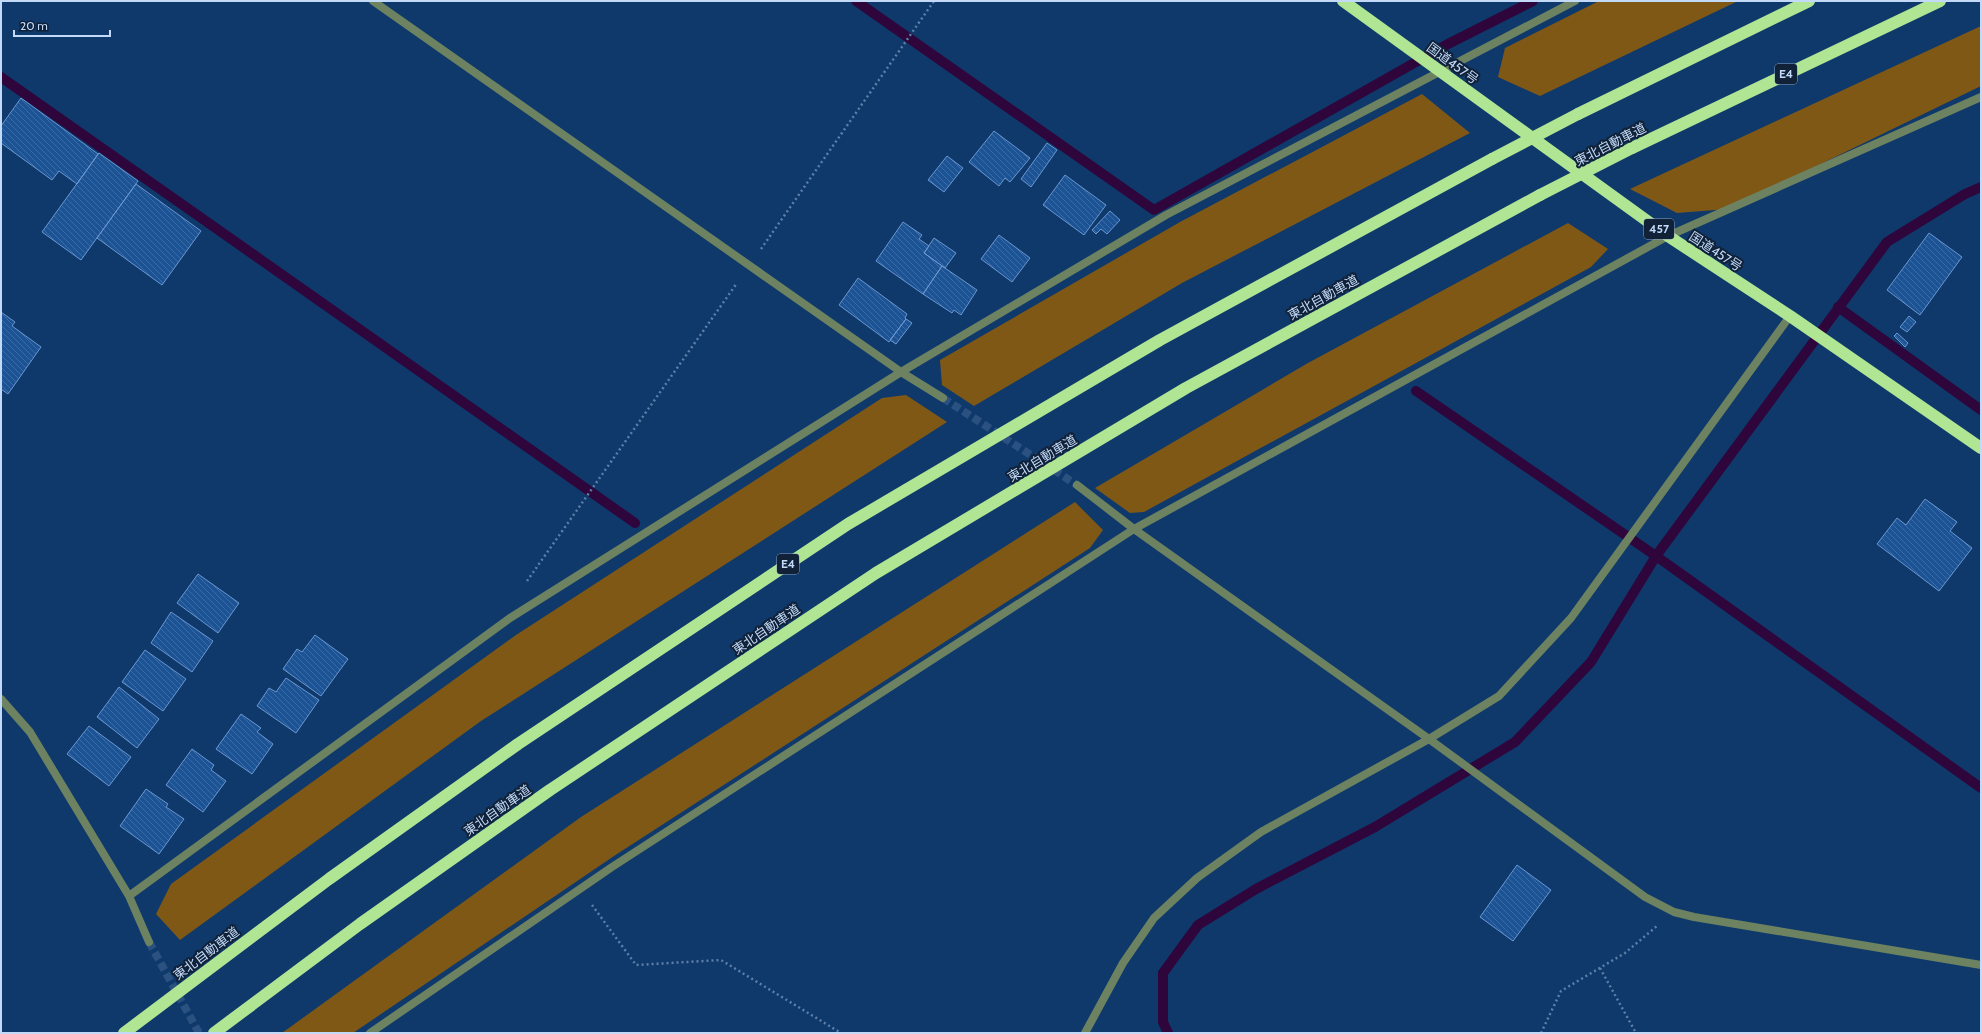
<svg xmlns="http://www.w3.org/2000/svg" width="1982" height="1034" viewBox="0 0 1982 1034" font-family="Cabin,'Noto Sans JP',sans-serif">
<defs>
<pattern id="building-back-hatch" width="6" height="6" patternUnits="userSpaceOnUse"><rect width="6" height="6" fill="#1c5395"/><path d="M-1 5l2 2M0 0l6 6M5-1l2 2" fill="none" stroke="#3b6ba5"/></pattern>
</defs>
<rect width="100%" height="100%" fill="#0f396b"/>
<path fill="#7f5816" d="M1599,1h139l-198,95 -42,-19 7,-29z
M1981,26v60l-253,123 -51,4 -47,-24z
M1422,94l48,39 -288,150 -208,123 -32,-21 -2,-25 240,-138z
M1568,223l40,26 -17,18 -447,245 -14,1 -35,-25 213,-125z
M906,395l41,27 -466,299 -301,219 -24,-26 15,-30 345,-249 366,-237z
M1075,502l28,28 -13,18 -476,308 -261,177h-71l299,-216z"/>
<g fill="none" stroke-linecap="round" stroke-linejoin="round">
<path stroke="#2e063b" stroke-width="10" d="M856,1l298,209 292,-165 87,-44
M1,77l634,446
M1838,307l143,103
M1416,391l240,165 325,232
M1168,1033l-5,-11v-49l35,-48 58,-36 119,-62 140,-85 76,-80 65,-106 231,-314 78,-48 16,-7"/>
</g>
<path fill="url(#building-back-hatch)" stroke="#6b97d1" d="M21,98l77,56 -21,30 -18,-13 -7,9 -51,-37v-17z
M994,131l36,27 -20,24 -5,-4 -6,8 -30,-24z
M1047,143l10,7 -26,37 -10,-8z
M99,153l39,28 -57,79 -39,-28z
M947,156l16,12 -19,24 -16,-12z
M1065,175l41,30 -22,30 -41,-30z
M136,184l65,47 -39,54 -65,-47z
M1110,211l10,9 -13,14 -6,-5 -5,5 -4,-4z
M903,222l19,13 -3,4 10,7 -5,7 18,13 -19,28 -47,-33z
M1929,233l33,24 -42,58 -33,-25z
M999,235l31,23 -18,24 -31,-23z
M934,238l22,15 -11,15 -21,-15z
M942,266l35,24 -16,25 -7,-5 -2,3 -29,-19z
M858,278l49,36 -2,4 1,1 -17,23 -50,-37z
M1,312l14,10 -3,4 29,21 -33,47 -7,-5z
M1909,316l7,6 -9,10 -7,-5z
M906,319l6,4 -16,21 -6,-4z
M1897,333l11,10 -3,4 -11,-11z
M1925,499l32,23 -7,9 22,17 -33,43 -62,-47 20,-26 9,7z
M198,574l41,29 -21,30 -41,-30z
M171,612l42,29 -21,31 -41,-29z
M315,635l33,24 -27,37 -38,-27 14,-20 5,3z
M145,650l41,29 -23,32 -41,-29z
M286,678l33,22 -23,33 -39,-27 12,-18 7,4z
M119,687l40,32 -22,29 -40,-31z
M241,714l20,14 -4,4 16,12 -21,30 -36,-25z
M89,726l42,31 -22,29 -42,-32z
M192,749l22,16 -3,5 15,11 -23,31 -37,-27z
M146,789l22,15 -2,3 18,12 -25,35 -39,-28z
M1517,865l34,25 -38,51 -33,-24z"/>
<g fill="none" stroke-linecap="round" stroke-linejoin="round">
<path stroke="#2a5180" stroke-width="8" stroke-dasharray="8 4" stroke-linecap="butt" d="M943,398l134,87
M149,942l50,91"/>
<path stroke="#5d7fa9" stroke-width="2.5" stroke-dasharray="2 3" stroke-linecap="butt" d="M761,249l173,-248
M527,581l210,-298
M592,905l44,60 85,-5 120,73
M1600,968l36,65
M1541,1033l20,-42 64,-38 32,-27"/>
<path stroke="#6c8261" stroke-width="8" d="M373,1l528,371 42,26
M1077,485l57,44 295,210 216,158 29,15 20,5 287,48
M1,699l29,33 99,164 20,46
M129,896l381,-278 391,-246 265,-157 409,-214
M370,1033l242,-166 522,-338 534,-293 313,-139
M1085,1033l38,-70 31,-45 43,-40 64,-46 168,-93 70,-43 72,-78 219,-302"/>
<path stroke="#afe593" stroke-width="12" d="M1343,1l325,235 122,80 191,132
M1578,114l231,-113
M1632,148l308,-147
M124,1033l205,-154 189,-135 330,-220 312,-184 332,-181
M214,1033l146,-109 190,-134 326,-217 310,-185 354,-193"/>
<path stroke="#afe593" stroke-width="12" d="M1492,159l86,-45
M1540,195l92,-47"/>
</g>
<g text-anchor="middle" stroke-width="4" stroke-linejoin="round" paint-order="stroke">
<g fill="#102138" stroke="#8da2be" stroke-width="1">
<rect x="1775" y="64" width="22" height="20" rx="3"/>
<rect x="1644" y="219" width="30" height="20" rx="3"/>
<rect x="777" y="554" width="22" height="20" rx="3"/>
</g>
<g font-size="12" font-weight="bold" fill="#c2daf8">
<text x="1786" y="78">E4</text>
<text x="1659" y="233">457</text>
<text x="788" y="568">E4</text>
</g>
<g font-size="13" fill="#c2daf8" stroke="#102138">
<text transform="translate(1453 63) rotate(36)" y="5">国道457号</text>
<text transform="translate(1610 144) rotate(-27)" y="5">東北自動車道</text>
<text transform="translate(1716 251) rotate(33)" y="5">国道457号</text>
<text transform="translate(1323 297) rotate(-29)" y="5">東北自動車道</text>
<text transform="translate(1042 458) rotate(-31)" y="5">東北自動車道</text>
<text transform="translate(766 629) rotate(-34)" y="5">東北自動車道</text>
<text transform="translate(497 810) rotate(-35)" y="5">東北自動車道</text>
<text transform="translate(206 953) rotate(-37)" y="5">東北自動車道</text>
</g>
</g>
<rect width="1982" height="1034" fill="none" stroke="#c2daf8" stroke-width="4"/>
<path d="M14 30v6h96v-6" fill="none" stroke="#c2daf8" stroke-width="2"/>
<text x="20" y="30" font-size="12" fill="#c2daf8" stroke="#102138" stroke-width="3" paint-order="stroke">20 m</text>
</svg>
